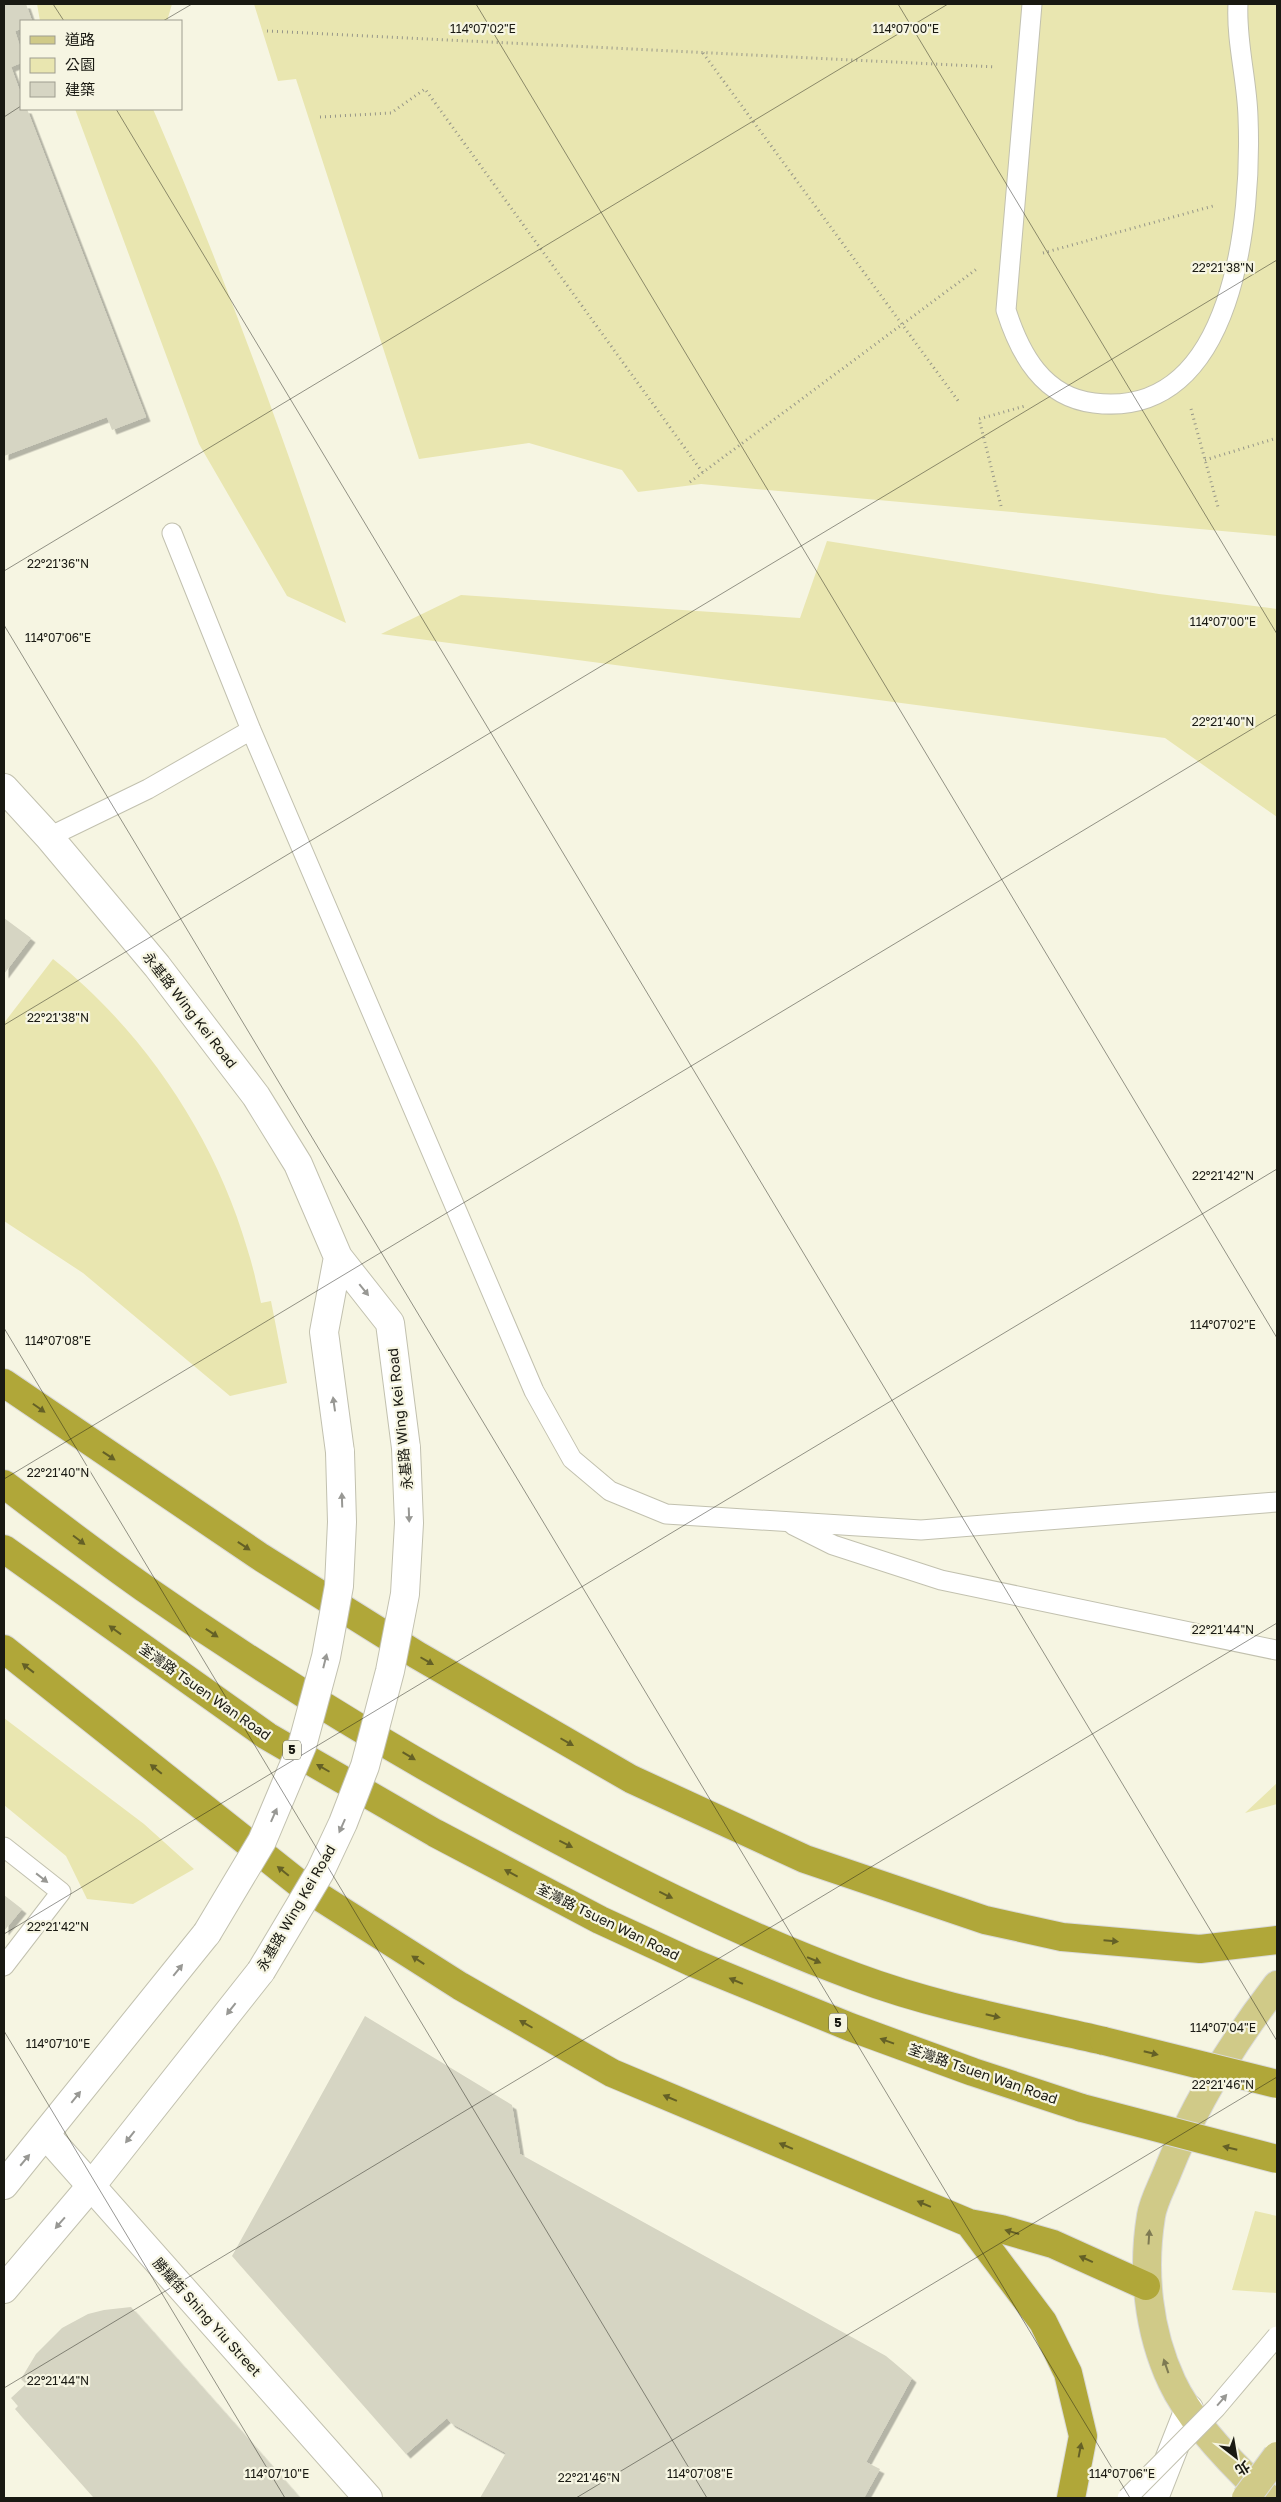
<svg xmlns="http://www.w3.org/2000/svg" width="1281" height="2502" viewBox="0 0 1281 2502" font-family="'Golos Text','Noto Sans TC',sans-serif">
<defs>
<filter id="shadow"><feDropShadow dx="4.5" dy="4.5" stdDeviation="0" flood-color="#0004"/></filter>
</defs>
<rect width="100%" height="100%" fill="#f6f5e2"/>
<path fill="#e9e6b0" d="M37,4h135l-5,17h-127z
M254,4h1023v532l-576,-52 -63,8 -16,-22 -93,-27 -110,16 -123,-380 -18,2z
M75,109h78c73,169 135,340 193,514l-59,-27 -88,-152z
M827,541l332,53 118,15v208l-112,-79 -784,-104 80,-39 339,23z
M53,959c90,71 162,178 194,289 6,18 10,37 14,55l10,-2 16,82 -57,13 -147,-123 -79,-52v-198z
M4,1718l140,106 50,45 -61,35 -46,-5 -21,-43 -62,-51z
M1277,1783v21l-32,9z
M1255,2211l22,5v77l-45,-3z"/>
<path fill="#d6d5c3" filter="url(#shadow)" d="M4,4h22l6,17h-11v8l-6,2 6,19v13l-10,4 10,27v15h6l119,308 -34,13 -5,-13 -103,39z
M4,918l27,20 -27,36z
M4,1895l18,14 -18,22z
M365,2016l147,89 8,49 366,202 26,22 -46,84 14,7 -16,29h-384l26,-45 -55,-30 -4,-5 -41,36 -174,-198z
M131,2307l119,134 50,57h-206l-79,-89 3,-3 -7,-8 15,-14 -5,-5 15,-25 26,-26 26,-14 16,-4z"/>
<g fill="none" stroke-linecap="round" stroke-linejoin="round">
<g stroke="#c2c1af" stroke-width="21">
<path id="lane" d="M1032,4l-26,306c14,44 37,87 88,93 142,18 158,-189 154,-286 -1,-38 -12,-75 -10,-113
M172,533l79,197 283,661 38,68 38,32 56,23 255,16 356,-28
M49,837l99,-48 103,-59
M793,1525l40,20 108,35 335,70
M4,1847l57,45 -57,74"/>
</g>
<g stroke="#c2c1af" stroke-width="30">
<path id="street" d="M46,2135l322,363"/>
</g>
<g stroke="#c2c1af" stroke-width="30">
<path id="secondary" d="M4,788l45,49 108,129 99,130 42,68 40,93 52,66 16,125
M338,1257l-14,75 16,120
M4,2185l203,-252
M4,2289l87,-103 170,-215
M1154,2498l35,-89"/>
</g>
<g stroke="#dadad9" stroke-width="30">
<path id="primary" d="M1268,2498c-31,-29 -78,-77 -96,-116 -24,-51 -30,-111 -21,-166 2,-14 11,-30 16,-43 27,-68 65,-130 110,-188"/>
</g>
<g stroke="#dadad9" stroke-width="30">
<path id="highway" d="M4,1383l255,173 158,99 214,124 174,80 180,61 77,17 138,12 77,-9
M4,1484c46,35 93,71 140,104 140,98 287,186 439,265 88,46 179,90 273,124 80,30 165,45 248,64
M4,1549l263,187 168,97 165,87 91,42 159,65 123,45 109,36
M4,1649l297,236 159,101 152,87 357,150 32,6 52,15 93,42
M969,2223l74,99 25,51 15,63 -12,62"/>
</g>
<path stroke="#969688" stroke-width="3" stroke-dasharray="1 4" stroke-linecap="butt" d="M267,31l728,36
M703,53l256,349
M320,117l71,-4 34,-24 278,384
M1043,253l170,-47
M1191,409l27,98
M1205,460l72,-22
M690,482l288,-214
M1001,506l-22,-87 46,-13"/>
<use href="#lane" stroke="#fff" stroke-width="19"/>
<use href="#street" stroke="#fff" stroke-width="28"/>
<use href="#secondary" stroke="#fff" stroke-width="28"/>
<use href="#primary" stroke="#d0ca88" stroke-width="28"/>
<use href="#highway" stroke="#b0a739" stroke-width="28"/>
<g stroke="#c2c1af" stroke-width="21" stroke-linecap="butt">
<path id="lane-bridge" d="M1127,2498l89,-90 61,-72"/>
</g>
<g stroke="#c2c1af" stroke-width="30" stroke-linecap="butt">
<path id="secondary-bridge" d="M207,1933l55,-92 40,-95 24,-89 13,-71 3,-64 -2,-70
M261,1971l59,-99 23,-49 22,-57 25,-95 15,-77 4,-71 -3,-75"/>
</g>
<g stroke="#dadad9" stroke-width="30" stroke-linecap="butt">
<path id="primary-bridge" d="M1246,2498l31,-42"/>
</g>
<g stroke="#dadad9" stroke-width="30" stroke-linecap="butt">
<path id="highway-bridge" d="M1104,2041l173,43
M1082,2108l195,51"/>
</g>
<use href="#lane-bridge" stroke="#fff" stroke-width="19"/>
<use href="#secondary-bridge" stroke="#fff" stroke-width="28"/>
<use href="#primary-bridge" stroke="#d0ca88" stroke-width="28"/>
<use href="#highway-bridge" stroke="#b0a739" stroke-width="28"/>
</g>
<defs><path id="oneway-solid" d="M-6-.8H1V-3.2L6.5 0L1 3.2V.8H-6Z" transform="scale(1.25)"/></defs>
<g fill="#989894">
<use href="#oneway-solid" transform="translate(364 1290) rotate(51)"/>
<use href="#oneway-solid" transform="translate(334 1404) rotate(-98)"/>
<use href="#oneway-solid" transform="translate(342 1500) rotate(-92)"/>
<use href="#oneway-solid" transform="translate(409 1515) rotate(88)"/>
<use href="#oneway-solid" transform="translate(325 1661) rotate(-76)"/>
<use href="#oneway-solid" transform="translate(274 1815) rotate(-66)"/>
<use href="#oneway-solid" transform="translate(342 1826) rotate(114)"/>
<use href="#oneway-solid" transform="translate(42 1878) rotate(38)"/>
<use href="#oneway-solid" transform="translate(178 1970) rotate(-51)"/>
<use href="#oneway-solid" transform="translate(231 2009) rotate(128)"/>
<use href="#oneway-solid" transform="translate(76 2097) rotate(-51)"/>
<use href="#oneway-solid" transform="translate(130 2137) rotate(128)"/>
<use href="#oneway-solid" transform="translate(25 2160) rotate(-50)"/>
<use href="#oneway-solid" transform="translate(60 2223) rotate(131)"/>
<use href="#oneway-solid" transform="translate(1222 2400) rotate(-49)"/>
</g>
<g fill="#646026">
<use href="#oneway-solid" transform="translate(39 1408) rotate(35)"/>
<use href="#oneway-solid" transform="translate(109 1456) rotate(34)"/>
<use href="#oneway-solid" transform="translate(79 1540) rotate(37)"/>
<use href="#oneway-solid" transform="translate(244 1546) rotate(34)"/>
<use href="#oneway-solid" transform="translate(115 1630) rotate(-144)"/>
<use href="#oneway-solid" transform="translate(212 1633) rotate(34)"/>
<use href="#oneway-solid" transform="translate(427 1661) rotate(30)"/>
<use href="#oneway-solid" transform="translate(28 1668) rotate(-142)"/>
<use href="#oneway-solid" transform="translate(567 1742) rotate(30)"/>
<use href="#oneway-solid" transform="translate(409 1756) rotate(31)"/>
<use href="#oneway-solid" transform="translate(323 1768) rotate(-150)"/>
<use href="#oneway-solid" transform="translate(156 1769) rotate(-141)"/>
<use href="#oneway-solid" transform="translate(566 1844) rotate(27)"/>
<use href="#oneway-solid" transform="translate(283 1871) rotate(-141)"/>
<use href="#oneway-solid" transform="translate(511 1873) rotate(-152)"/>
<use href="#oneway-solid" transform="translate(666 1895) rotate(26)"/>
<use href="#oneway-solid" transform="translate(1111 1941) rotate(5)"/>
<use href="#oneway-solid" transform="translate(418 1960) rotate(-147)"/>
<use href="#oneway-solid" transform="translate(814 1960) rotate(23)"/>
<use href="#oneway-solid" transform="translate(736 1981) rotate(-157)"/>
<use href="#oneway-solid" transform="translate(993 2016) rotate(13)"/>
<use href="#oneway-solid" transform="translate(526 2024) rotate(-150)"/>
<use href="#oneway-solid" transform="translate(887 2041) rotate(-160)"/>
<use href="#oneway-solid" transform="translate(1151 2053) rotate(14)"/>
<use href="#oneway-solid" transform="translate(670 2098) rotate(-157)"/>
<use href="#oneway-solid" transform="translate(786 2146) rotate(-157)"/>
<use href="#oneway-solid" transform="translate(1230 2148) rotate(-166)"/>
<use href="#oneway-solid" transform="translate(924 2204) rotate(-157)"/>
<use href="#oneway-solid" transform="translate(1012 2232) rotate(-164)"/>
<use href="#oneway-solid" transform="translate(1086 2259) rotate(-156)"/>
<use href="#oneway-solid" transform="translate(1080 2450) rotate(-79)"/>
</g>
<g fill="#7e7a53">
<use href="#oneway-solid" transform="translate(1149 2237) rotate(-86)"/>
<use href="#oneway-solid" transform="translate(1166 2366) rotate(-109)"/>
</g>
<path fill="none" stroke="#191912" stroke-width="1" stroke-opacity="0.45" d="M53,4l11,17M476,4l801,1334M898,4l379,630M163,21l29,-17M116,109l1161,1932M4,117l17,-11M4,571l944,-567M4,625l1126,1873M4,1025l1273,-765M4,1328l703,1170M4,1479l1273,-765M4,1934l1273,-765M4,2031l281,467M4,2388l1273,-765M576,2498l701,-421"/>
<g text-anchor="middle" stroke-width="4.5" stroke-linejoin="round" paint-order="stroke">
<g fill="#f6f5e2" stroke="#5b5b50" stroke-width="1">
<rect x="283" y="1740.5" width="18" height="19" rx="4"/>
<rect x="829" y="2013.5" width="18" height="19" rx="4"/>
</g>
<g font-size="12" font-weight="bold" fill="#191912">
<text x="292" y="1754">5</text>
<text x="838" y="2027">5</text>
</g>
<g font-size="14" fill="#191912" stroke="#f6f5e2">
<text transform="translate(190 1010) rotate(52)" y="5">永基路 Wing Kei Road</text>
<text transform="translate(400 1419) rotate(-96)" y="5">永基路 Wing Kei Road</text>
<text transform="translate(205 1692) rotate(35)" y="5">荃灣路 Tsuen Wan Road</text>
<text transform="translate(296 1908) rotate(-60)" y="5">永基路 Wing Kei Road</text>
<text transform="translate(608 1922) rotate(26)" y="5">荃灣路 Tsuen Wan Road</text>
<text transform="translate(983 2074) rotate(19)" y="5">荃灣路 Tsuen Wan Road</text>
<text transform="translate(207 2317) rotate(48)" y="5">勝耀街 Shing Yiu Street</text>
</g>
</g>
<g font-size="12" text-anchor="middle" fill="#191912" stroke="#f6f5e2" stroke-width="4.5" stroke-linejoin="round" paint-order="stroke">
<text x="483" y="33">114°07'02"E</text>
<text x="906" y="33">114°07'00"E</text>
<text x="1223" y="272">22°21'38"N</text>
<text x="58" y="568">22°21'36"N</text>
<text x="1223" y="626">114°07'00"E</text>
<text x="58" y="642">114°07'06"E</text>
<text x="1223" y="726">22°21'40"N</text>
<text x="58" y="1022">22°21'38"N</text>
<text x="1223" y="1180">22°21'42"N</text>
<text x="1223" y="1329">114°07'02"E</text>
<text x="58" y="1345">114°07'08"E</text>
<text x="58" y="1477">22°21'40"N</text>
<text x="1223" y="1634">22°21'44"N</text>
<text x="58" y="1931">22°21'42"N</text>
<text x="1223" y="2032">114°07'04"E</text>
<text x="58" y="2048">114°07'10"E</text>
<text x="1223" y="2089">22°21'46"N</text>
<text x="58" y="2385">22°21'44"N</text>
<text x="277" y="2478">114°07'10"E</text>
<text x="700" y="2478">114°07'08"E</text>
<text x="1122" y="2478">114°07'06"E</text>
<text x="589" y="2482">22°21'46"N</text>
</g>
<rect width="1281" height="2502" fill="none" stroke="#191912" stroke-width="10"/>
<rect x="20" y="20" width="162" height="90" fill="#f6f5e2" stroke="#9e9d8f"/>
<rect x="30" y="36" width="25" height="8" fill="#d0ca88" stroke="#9e9d8f"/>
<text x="65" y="45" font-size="15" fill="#191912">道路</text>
<rect x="30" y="58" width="25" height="15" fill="#e9e6b0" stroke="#9e9d8f"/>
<text x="65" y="70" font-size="15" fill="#191912">公園</text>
<rect x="30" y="82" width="25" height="15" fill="#d6d5c3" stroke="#9e9d8f"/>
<text x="65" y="95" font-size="15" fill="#191912">建築</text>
<g transform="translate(1236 2457) rotate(149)" stroke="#f6f5e2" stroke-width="4" paint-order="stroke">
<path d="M0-4L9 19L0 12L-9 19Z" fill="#191912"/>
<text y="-8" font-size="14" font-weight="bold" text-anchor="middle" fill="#191912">北</text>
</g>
</svg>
